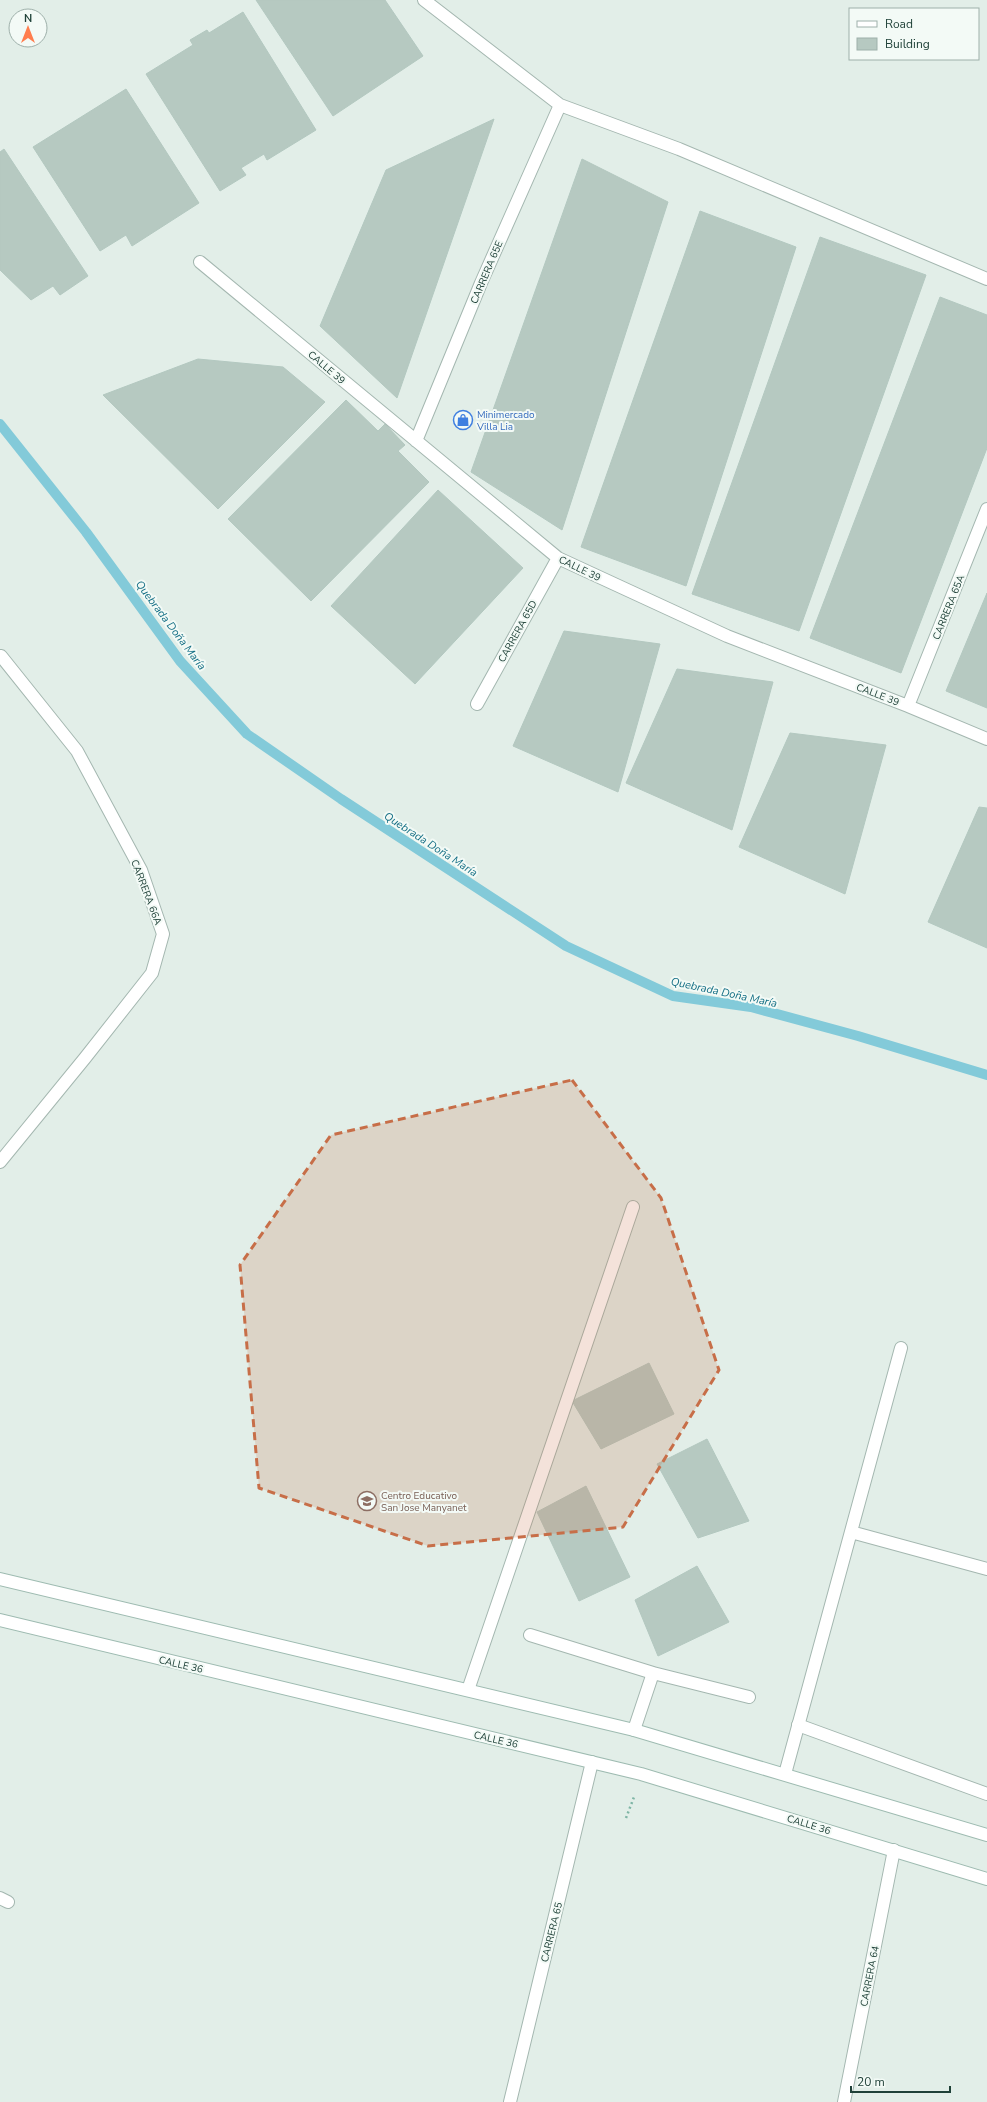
<svg xmlns="http://www.w3.org/2000/svg" width="987" height="2102" viewBox="0 0 987 2102" font-family="'Nunito Sans',sans-serif">
<rect width="100%" height="100%" fill="#e2eee8"/>
<g fill="none" stroke-linecap="round" stroke-linejoin="round">
<path stroke="#83cad9" stroke-width="10" d="M0,424l86,108 94,129 67,73 94,65 225,147 107,50 78,11 107,29 129,39"/>
</g>
<path fill="#b6c9c1" stroke="#b3c8c0" d="M256,0h129l38,56 -90,60z
M243,12l73,118 -49,30 -3,-6 -23,14 5,7 -26,16 -74,-117 47,-29 -3,-5 17,-10 2,3z
M126,89l73,114 -67,43 -6,-11 -26,16 -67,-104z
M494,119l-97,279 -77,-72 66,-156z
M4,149l84,127 -28,19 -7,-9 -22,14 -31,-30v-118z
M582,159l86,43 -106,328 -91,-58z
M700,211l96,36 -110,339 -105,-39z
M820,237l106,38 -127,356 -107,-37z
M940,297l47,18v133l-86,225 -91,-35z
M198,359l85,8 42,35 -107,107 -115,-114z
M346,400l32,31 7,-7 20,21 -7,6 31,31 -118,119 -83,-82z
M438,490l85,78 -108,116 -84,-78z
M987,593v115l-41,-17z
M564,631l96,13 -42,148 -105,-46z
M677,669l96,13 -41,148 -106,-47z
M790,733l96,12 -41,149 -106,-47z
M979,807l8,1v140l-59,-26z
M649,1363l25,51 -73,35 -29,-48z
M707,1439l42,82 -51,17 -41,-74z
M586,1486l44,91 -51,24 -42,-89z
M697,1566l32,56 -71,34 -23,-56z"/>
<g fill="none" stroke-linecap="round" stroke-linejoin="round">
<g stroke="#a4b7b0" stroke-width="14">
<path id="service" d="M530,1635l123,38 96,24
M798,1725l189,69
M634,1730l19,-57
M0,1898l8,4"/>
</g>
<g stroke="#a4b7b0" stroke-width="14">
<path id="minor" d="M424,0l136,105 119,44 308,130
M200,262l358,296 169,78 181,70 79,33
M416,441l65,-158 79,-178
M477,704l81,-146
M908,706l79,-197
M0,1162l85,-104 67,-85 11,-39 -22,-64 -64,-119 -76,-95
M851,1532l136,37
M468,1690l165,-483
M785,1774l116,-426
M510,2102l82,-340
M844,2102l50,-252"/>
</g>
<g stroke="#9ebbb1" stroke-width="14">
<path id="secondary" d="M0,1579l634,151 353,105
M0,1620l641,154 346,105"/>
</g>
<path stroke="#7eb5a5" stroke-width="2.5" stroke-dasharray="2 3" stroke-linecap="butt" d="M626,1818l8,-21"/>
<use href="#service" stroke="#fff" stroke-width="12"/>
<use href="#minor" stroke="#fff" stroke-width="12"/>
<use href="#secondary" stroke="#fff" stroke-width="12"/>
</g>
<path fill="#c76e48" fill-opacity="0.2" stroke="#c76e48" stroke-width="3" stroke-dasharray="8 5" stroke-linejoin="round" d="M572,1080l89,118 58,172 -96,157 -195,19 -169,-58 -19,-223 91,-130z"/>
<defs>
<g id="shop-ring" transform="scale(1)"><circle r="9.5" fill="#f3faf6" stroke="#3f7fe0" stroke-width="1.5"/><path d="M-5-2.5h2.3a2.7 3.5 0 0 1 5.4 0H5L5.5 6h-11ZM-1.5-2.5h3a1.5 2.3 0 0 0-3 0Z" fill="#3f7fe0"/></g>
<g id="school-ring" transform="scale(1)"><circle r="9.5" fill="#f3faf6" stroke="#8d6e63" stroke-width="1.5"/><path d="M0-5L7-2L0 1L-7-2ZM-4 1L0 2.5L4 1V4Q0 6-4 4Z" fill="#8d6e63"/></g>
</defs>
<g fill-rule="evenodd">
<use href="#shop-ring" x="463" y="420"/>
<use href="#school-ring" x="367" y="1501"/>
</g>
<g text-anchor="middle" stroke-width="4" stroke-linejoin="round" paint-order="stroke">
<g font-size="10" fill="#1f4138" stroke="#f3faf6">
<text transform="translate(486 272) rotate(-67)" y="4">CARRERA 65E</text>
<text transform="translate(327 367) rotate(40)" y="4">CALLE 39</text>
<text transform="translate(580 568) rotate(26)" y="4">CALLE 39</text>
<text transform="translate(948 607) rotate(-68)" y="4">CARRERA 65A</text>
<text transform="translate(517 631) rotate(-61)" y="4">CARRERA 65D</text>
<text transform="translate(878 694) rotate(21)" y="4">CALLE 39</text>
<text transform="translate(147 892) rotate(69)" y="4">CARRERA 66A</text>
<text transform="translate(181 1664) rotate(13)" y="4">CALLE 36</text>
<text transform="translate(496 1739) rotate(13)" y="4">CALLE 36</text>
<text transform="translate(809 1824) rotate(17)" y="4">CALLE 36</text>
<text transform="translate(551 1932) rotate(-76)" y="4">CARRERA 65</text>
<text transform="translate(869 1976) rotate(-79)" y="4">CARRERA 64</text>
</g>
<g font-size="10" fill="#366cbe" stroke="#f3faf6" text-anchor="start">
<text x="477" y="418">Minimercado<tspan x="477" dy="12">Villa Lia</tspan></text>
</g>
<g font-size="10" fill="#785e54" stroke="#f3faf6" text-anchor="start">
<text x="381" y="1499">Centro Educativo<tspan x="381" dy="12">San Jose Manyanet</tspan></text>
</g>
<g font-size="11" font-style="italic" fill="#136e84" stroke="#f3faf6">
<text transform="translate(171 625) rotate(53)" y="4">Quebrada Doña María</text>
<text transform="translate(431 844) rotate(33)" y="4">Quebrada Doña María</text>
<text transform="translate(724 992) rotate(12)" y="4">Quebrada Doña María</text>
</g>
</g>
<rect x="849" y="8" width="130" height="52" fill="#f3faf6" stroke="#9eb0aa"/>
<rect x="857" y="21" width="20" height="6" fill="#ffffff" stroke="#9eb0aa"/>
<text x="885" y="28" font-size="12" fill="#1f4138">Road</text>
<rect x="857" y="38" width="20" height="12" fill="#b6c9c1" stroke="#9eb0aa"/>
<text x="885" y="48" font-size="12" fill="#1f4138">Building</text>
<g transform="translate(28 28)"><circle r="19" fill="#f3faf6" stroke="#9eb0aa"/>
<path d="M0-3L7 15L0 10L-7 15Z" fill="#ff7d4e"/>
<text y="-6" font-size="11" font-weight="bold" text-anchor="middle" fill="#1f4138">N</text>
</g>
<path d="M851 2086v6h99v-6" fill="none" stroke="#1f4138" stroke-width="2"/>
<text x="857" y="2086" font-size="12" fill="#1f4138" stroke="#f3faf6" stroke-width="3" paint-order="stroke">20 m</text>
</svg>
